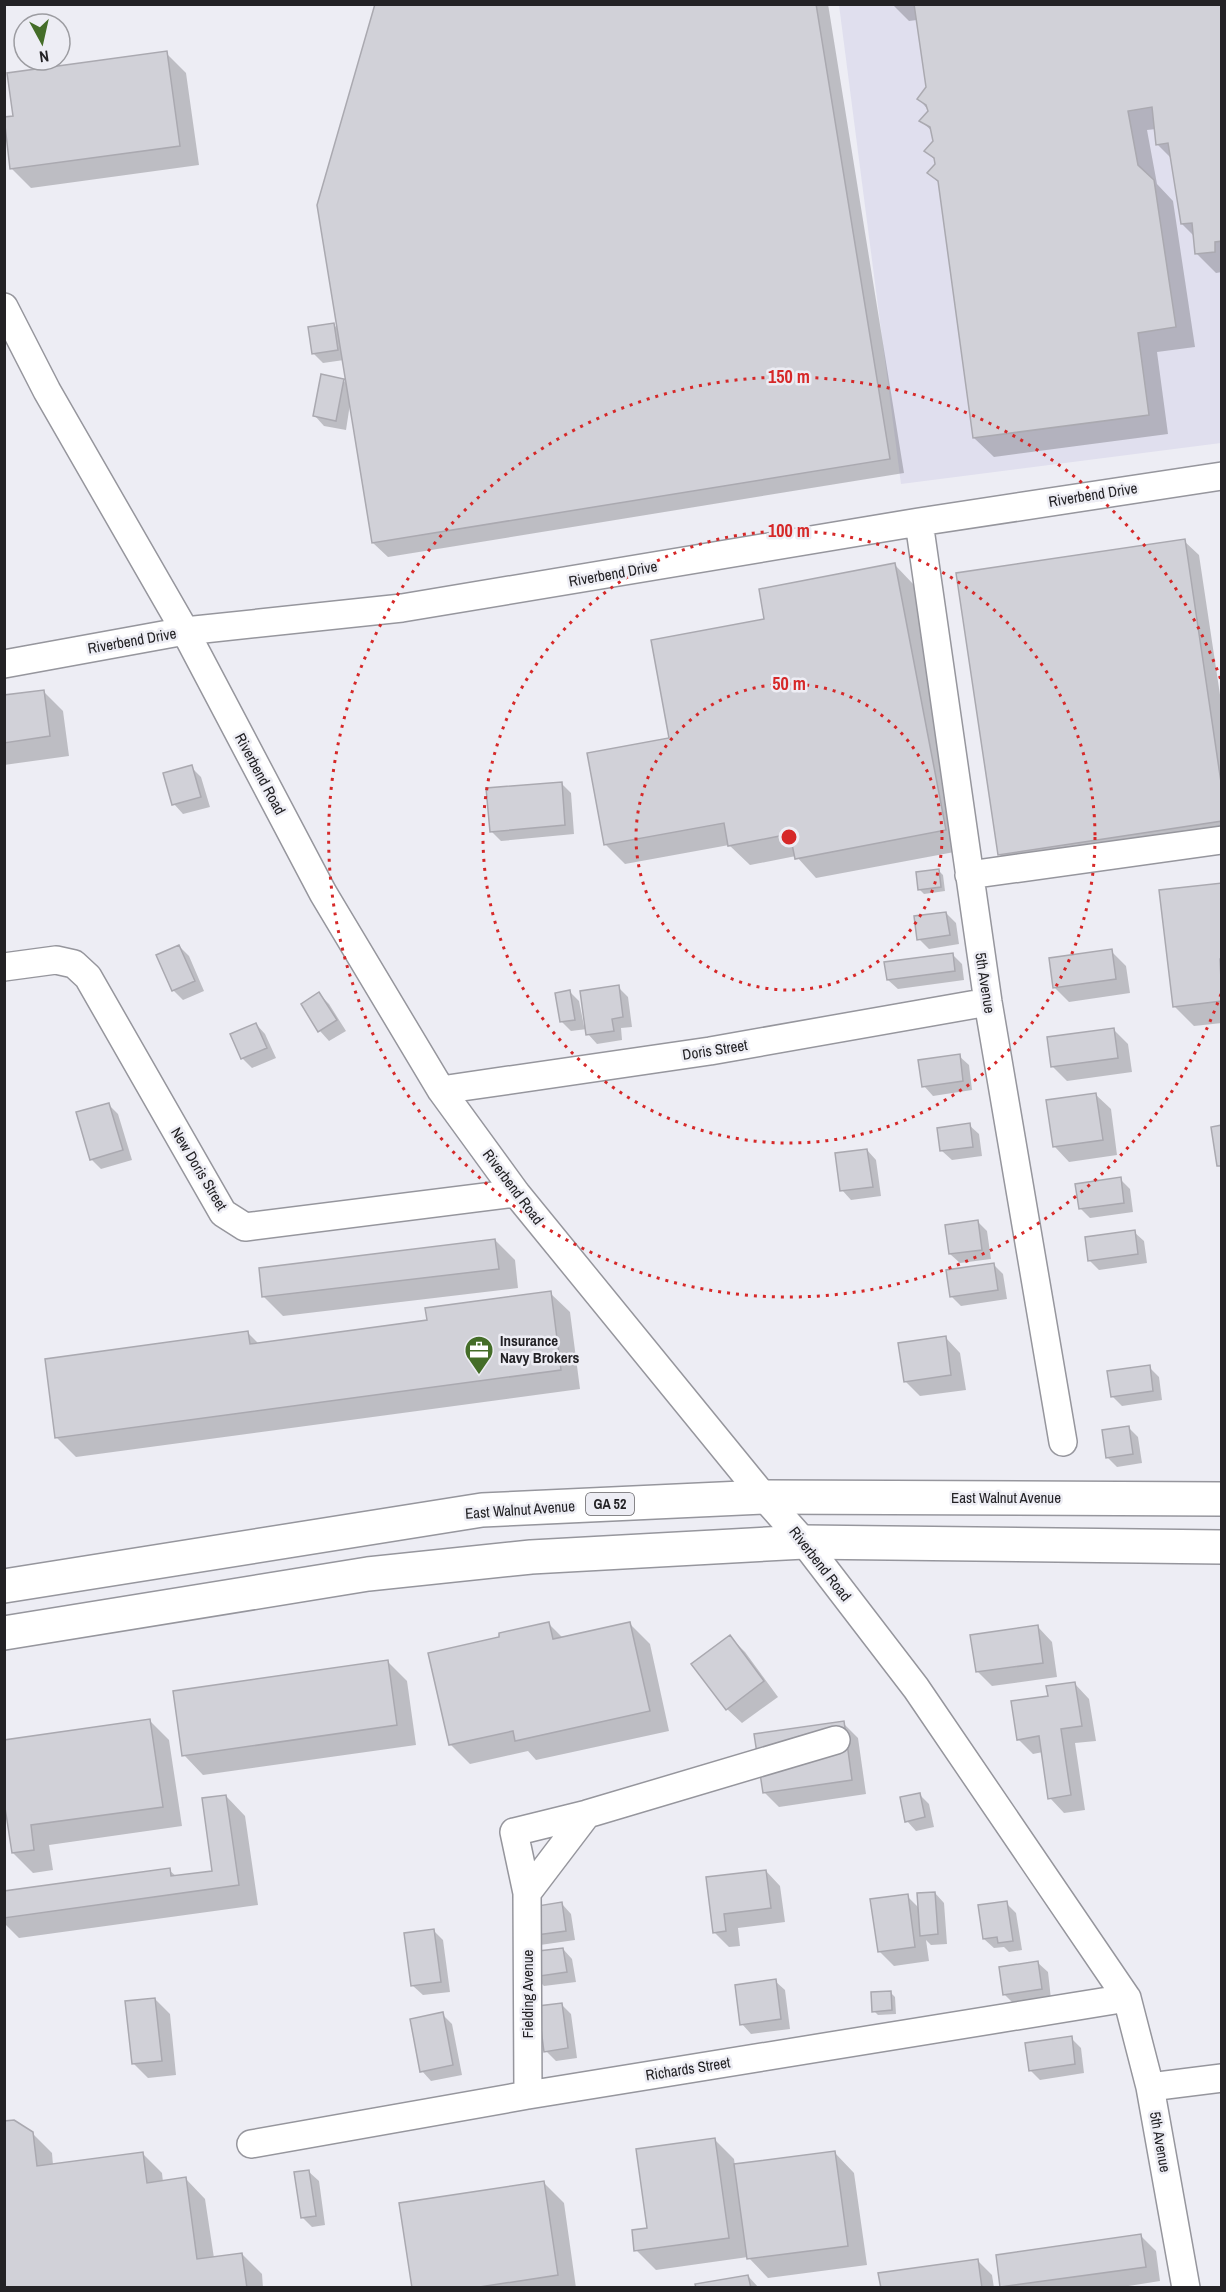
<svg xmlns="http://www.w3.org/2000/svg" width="1226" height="2292" viewBox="0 0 1226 2292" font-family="'Archivo Narrow',sans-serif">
<rect width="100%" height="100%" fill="#ededf4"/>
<path fill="#e0dfee" d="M839,5h382v438l-320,41z"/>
<path fill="#0003" d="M377,4h451l76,469 -516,84 -15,-14 -23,-139 -4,26 -22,-4 -9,-10 28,-36 4,4 -3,-24 -21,3 -10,-10 21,-28 5,5z
M892,4h330v268l-6,1 -20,-20 -2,-17 -12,-12 -10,-65 -15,-15 -1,-15 -9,1 10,54 16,17 22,146 -38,5 11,82 -174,23 -20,-19 -35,-255 -10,-10 7,-9v-3l-10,-10 8,-10 -1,-9 -12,-11 8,-10 -10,-12 8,-12 -10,-67 -8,1z
M166,53l20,20 13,92 -168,23 -20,-20 3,-51z
M1184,541l15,14 23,153v130l-208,31 -15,-15z
M895,565l19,20 51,265 -149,28 -20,-22 -46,9 -21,-20 -104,19 -19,-19 65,-106 95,-119z
M43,691l20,20 6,45 -65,9v-69z
M191,767l10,10 9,30 -27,7 -9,-10z
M561,783l10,10 3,41 -73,7 -10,-10z
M938,870l5,5 2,16 -21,3 -4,-4z
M1222,884v139l-28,3 -20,-20z
M946,913l10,10 3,21 -30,5 -10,-10z
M179,946l10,10 15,35 -21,9 -10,-10z
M1111,951l15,15 4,27 -61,9 -15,-15z
M952,954l10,10 2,16 -66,9 -10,-9z
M618,987l10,10 4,30 -11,1 1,12 -25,4 -9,-10 -1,-5 -16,2 -10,-10 9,-29 9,9 5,25h2z
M319,994l10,10 17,27 -17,10 -9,-10 -17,-27z
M256,1024l9,10 11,24 -24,10 -10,-10z
M1113,1029l15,15 4,28 -65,9 -15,-15z
M959,1056l10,9 3,25 -39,6 -9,-10z
M1096,1095l15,14 6,46 -48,7 -14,-15z
M109,1105l9,9 14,46 -31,9 -10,-10z
M969,1125l10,9 3,22 -30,4 -10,-9z
M867,1150l9,10 5,36 -30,4 -9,-10z
M1120,1179l10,10 3,23 -43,6 -10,-10z
M978,1222l9,9 4,28 -31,4 -10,-9z
M1134,1232l10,9 3,22 -48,7 -10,-10z
M495,1240l20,20 3,28 -235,28 -19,-19z
M994,1265l9,9 4,25 -46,7 -10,-10z
M550,1293l20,19 10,77 -504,68 -19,-19 191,-105 11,11 169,-23z
M946,1338l14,15 6,37 -46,6 -15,-15z
M1149,1367l10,10 3,23 -40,6 -10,-10z
M1128,1427l10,10 4,26 -25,4 -10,-10z
M549,1624l14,14 67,-14 20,20 19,87 -133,29 -8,-9 -58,13 -20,-20 51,-106z
M1038,1627l14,15 5,35 -65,9 -15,-15z
M730,1637l15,15 33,45 -36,26 -15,-14z
M387,1661l20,20 9,64 -213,30 -19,-20z
M1075,1684l14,15 7,42 -21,2 10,67 -21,3 -14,-15 -7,-46 -10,2 -15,-15 32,-42z
M150,1721l19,19 13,86 -133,19 4,25 -20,3 -20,-20 -9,-63z
M843,1723l15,15 8,56 -87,13 -15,-15z
M919,1794l10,10 5,23 -18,4 -9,-10z
M226,1796l19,20 13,89 -239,33 -15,-15v-30l165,-23 8,7 37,-5z
M766,1871l14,15 5,36 -47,6 2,18 -11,1 -15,-15 -6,-54z
M935,1893l9,10 3,41 -16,1 -5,-5 3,21 -35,5 -15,-15 28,-55 12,12z
M1006,1903l10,10 6,37 -13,2 -5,-5 -10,1 -10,-9z
M562,1904l9,10 4,26 -35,5 -10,-10z
M433,1930l10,10 7,52 -27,3 -10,-9z
M563,1949l9,10 4,23 -32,4 -10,-10z
M1038,1963l10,9 3,27 -37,5 -10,-10z
M775,1981l10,9 5,39 -39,5 -9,-10z
M890,1992l5,5 1,17 -18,1 -4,-4z
M155,1999l15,15 6,61 -28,3 -15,-15z
M561,2004l10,10 6,44 -21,3 -10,-10z
M442,2014l10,10 10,51 -31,6 -9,-10z
M1071,2038l10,10 3,25 -44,7 -10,-10z
M32,2133l20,20 1,12 89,-12 20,20 1,9 23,-3 19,20 9,59 28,-4 20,20 1,14h-259z
M715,2140l19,19 1,7 100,-13 19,20 13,92 -99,13 -20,-21 -92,13 -20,-20z
M309,2172l10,9 6,44 -13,2 -10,-10z
M544,2183l20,20 12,85h-163z
M1141,2236l15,15 4,30 -44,7 -114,-1z
M977,2260l15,15 2,13h-112z
M748,2276l11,12h-62z"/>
<path fill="#d1d1d8" stroke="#aaa9b0" stroke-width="1.5" d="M375,4h441l74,455 -518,84 -55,-338z
M914,4h308v237l-7,1v10l-20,2 -3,-31 -11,1 -13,-81 -12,2 -4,-38 -24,4 10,54 16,15 22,147 -38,6 11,82 -176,23 -35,-257 -11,-8 8,-9 -1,-6 -10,-7 9,-10 -3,-14 -11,-6 9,-10 -2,-6 -9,-6 9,-12z
M167,51l13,95 -170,23 -6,-52 9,-1 -6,-43z
M334,323l4,27 -26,4 -4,-27z
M321,374l23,5 -8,42 -23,-5z
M1185,539l37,250v32l-224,34 -42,-282z
M895,563l51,267 -151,29 -5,-25 -62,12 -4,-23 -120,22 -17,-92 82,-15 -18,-98 113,-21 -5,-30z
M44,690l6,46 -46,7v-48z
M192,765l9,32 -29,8 -9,-32z
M562,782l3,43 -75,7 -4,-44z
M939,869l2,18 -23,3 -2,-18z
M1222,883v75l-2,1 2,42 -49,6 -14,-117z
M946,912l4,23 -33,5 -3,-24z
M179,945l16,36 -23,10 -16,-36z
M1112,949l4,30 -63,9 -4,-30z
M953,953l2,18 -68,9 -3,-18z
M619,985l4,32 -11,2 2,12 -28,4 -6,-44z
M570,990l5,30 -15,2 -5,-29z
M319,992l18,28 -19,12 -17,-28z
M256,1023l11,25 -26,11 -11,-25z
M1114,1028l4,30 -67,9 -4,-30z
M960,1054l3,27 -41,6 -4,-27z
M1096,1093l7,47 -50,7 -7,-47z
M109,1103l14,47 -33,10 -14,-48z
M970,1123l3,24 -33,4 -3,-23z
M1222,1125v41h-5l-6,-39z
M867,1149l6,38 -33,4 -5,-38z
M1121,1177l3,26 -45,6 -4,-25z
M978,1220l4,30 -33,4 -4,-29z
M1135,1230l3,24 -50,7 -3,-24z
M495,1239l4,30 -237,28 -3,-29z
M994,1263l4,27 -48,7 -4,-27z
M551,1291l10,79 -506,68 -10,-79 203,-28 2,13 177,-24 -2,-12z
M946,1336l5,39 -47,7 -6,-39z
M1150,1365l3,26 -42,6 -4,-26z
M1129,1426l4,28 -27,4 -4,-28z
M549,1622l4,17 77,-17 20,89 -135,30 -2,-10 -64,14 -21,-92 71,-16v-4z
M1038,1625l5,38 -67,9 -6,-37z
M730,1635l34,46 -38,29 -35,-46z
M388,1660l9,65 -215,31 -9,-65z
M1075,1682l7,44 -21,3 10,66 -23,4 -9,-63 -22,4 -6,-39 37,-5 -2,-10z
M150,1719l13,88 -132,18 3,25 -22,3 -8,-52v-61z
M844,1721l8,59 -89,13 -9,-59z
M920,1793l5,24 -20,5 -5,-25z
M226,1795l13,90 -235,33v-27l166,-23 1,8 41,-5 -10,-73z
M766,1870l5,38 -47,6 2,17 -13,2 -7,-56z
M935,1892l3,42 -18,2 -3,-43z
M908,1894l7,53 -37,5 -8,-53z
M1007,1901l6,40 -15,2 -1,-6 -14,2 -5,-34z
M562,1902l4,29 -37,5 -4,-28z
M434,1929l7,53 -30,4 -7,-53z
M563,1948l4,24 -34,5 -3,-25z
M1038,1961l4,28 -39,6 -4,-28z
M776,1979l5,40 -41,6 -5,-40z
M891,1991l1,19 -20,2 -1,-20z
M155,1998l7,63 -30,3 -7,-63z
M562,2003l6,45 -24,4 -6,-46z
M443,2012l10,53 -33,7 -10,-53z
M1072,2036l3,28 -46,7 -4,-28z
M14,2120l19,12 4,34 106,-14 4,31 39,-6 11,82 45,-6 5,35h-243v-167z
M715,2138l14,100 -95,13 -2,-21 15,-2 -11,-79z
M835,2151l13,95 -101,13 -13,-95z
M309,2170l7,46 -15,2 -7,-46z
M544,2181l14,94 -85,13h-61l-13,-85z
M1141,2234l5,33 -146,20 -4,-32z
M978,2259l4,29h-101l-3,-15z
M748,2275l3,13h-55l-1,-4z"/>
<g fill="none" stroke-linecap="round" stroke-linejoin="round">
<g stroke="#96969d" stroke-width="30">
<path id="minor" d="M4,307l43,84 138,240 138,262 118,197 75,103 248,304 40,45 112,146 211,310 23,89 36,201
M919,522l69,480 75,440
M4,664l181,-33 217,-23 517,-86 303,-46
M969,875l253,-35
M4,967l52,-7 18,4 14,13 135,236 22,14 271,-34
M441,1090l269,-39 278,-49
M514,1832l73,-18
M514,1832l13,61
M1150,2087l72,-9
M528,2095l-1,-202 60,-79 249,-74
M251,2144l277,-49 599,-97"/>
</g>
<g stroke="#96969d" stroke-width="36">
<path id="major" d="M4,1586l478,-76 282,-13 458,2
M4,1633l364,-59 163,-17 273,-15 418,5"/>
</g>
<use href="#minor" stroke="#fff" stroke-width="27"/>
<use href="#major" stroke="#fff" stroke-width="33"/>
</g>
<g fill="none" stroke="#d62828" stroke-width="3" stroke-dasharray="3 6">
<circle cx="789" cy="837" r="153"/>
<circle cx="789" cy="837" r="306"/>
<path d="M1221 994A460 460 0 1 1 1221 680"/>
</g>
<defs>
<g id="office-pin" transform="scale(1.5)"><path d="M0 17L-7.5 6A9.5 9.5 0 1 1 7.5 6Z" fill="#446d28" stroke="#ededf4"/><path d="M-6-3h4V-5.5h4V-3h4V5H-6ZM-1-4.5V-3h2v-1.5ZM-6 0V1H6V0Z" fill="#fff"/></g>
</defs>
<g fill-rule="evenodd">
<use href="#office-pin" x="479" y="1350"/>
</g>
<g text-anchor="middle" stroke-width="5" stroke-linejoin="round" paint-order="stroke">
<rect fill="#ededf4" stroke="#605f63" stroke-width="1.5" x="586" y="1493" width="48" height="22" rx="4.5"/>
<g font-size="14" font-weight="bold" fill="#232225">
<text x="610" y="1509">GA 52</text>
</g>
<g font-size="15" fill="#232225" stroke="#ededf4">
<text transform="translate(1093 495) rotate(-9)" y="5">Riverbend Drive</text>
<text transform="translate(613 574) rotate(-10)" y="5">Riverbend Drive</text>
<text transform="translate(132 641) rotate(-10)" y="5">Riverbend Drive</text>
<text transform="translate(260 774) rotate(62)" y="5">Riverbend Road</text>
<text transform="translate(985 983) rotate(81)" y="5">5th Avenue</text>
<text transform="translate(715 1050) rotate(-9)" y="5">Doris Street</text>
<text transform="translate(199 1169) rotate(59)" y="5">New Doris Street</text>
<text transform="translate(513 1187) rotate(53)" y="5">Riverbend Road</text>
<text x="1006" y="1503">East Walnut Avenue</text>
<text transform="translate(520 1510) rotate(-4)" y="5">East Walnut Avenue</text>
<text transform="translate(820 1564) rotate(52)" y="5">Riverbend Road</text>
<text transform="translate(528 1994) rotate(-90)" y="5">Fielding Avenue</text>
<text transform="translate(688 2069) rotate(-9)" y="5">Richards Street</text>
<text transform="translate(1160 2142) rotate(80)" y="5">5th Avenue</text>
</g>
<g font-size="15" font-weight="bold" fill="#232225" stroke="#ededf4" text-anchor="start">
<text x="500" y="1346">Insurance<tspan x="500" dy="17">Navy Brokers</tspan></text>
</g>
</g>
<circle cx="789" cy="837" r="9" fill="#d62828" stroke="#ededf4" stroke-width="3"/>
<g font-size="18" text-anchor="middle" font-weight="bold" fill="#d62828" stroke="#ededf4" stroke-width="5" stroke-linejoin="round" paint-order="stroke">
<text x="789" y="383">150 m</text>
<text x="789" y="537">100 m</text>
<text x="789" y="690">50 m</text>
</g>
<rect width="1226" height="2292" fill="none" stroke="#232225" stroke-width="12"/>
<g transform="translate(42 42) rotate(172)"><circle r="28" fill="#ededf4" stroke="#9c9ca1" stroke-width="1.5"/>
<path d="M0-4.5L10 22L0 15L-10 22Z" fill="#446d28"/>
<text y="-9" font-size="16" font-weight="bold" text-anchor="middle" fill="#232225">N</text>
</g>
</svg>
